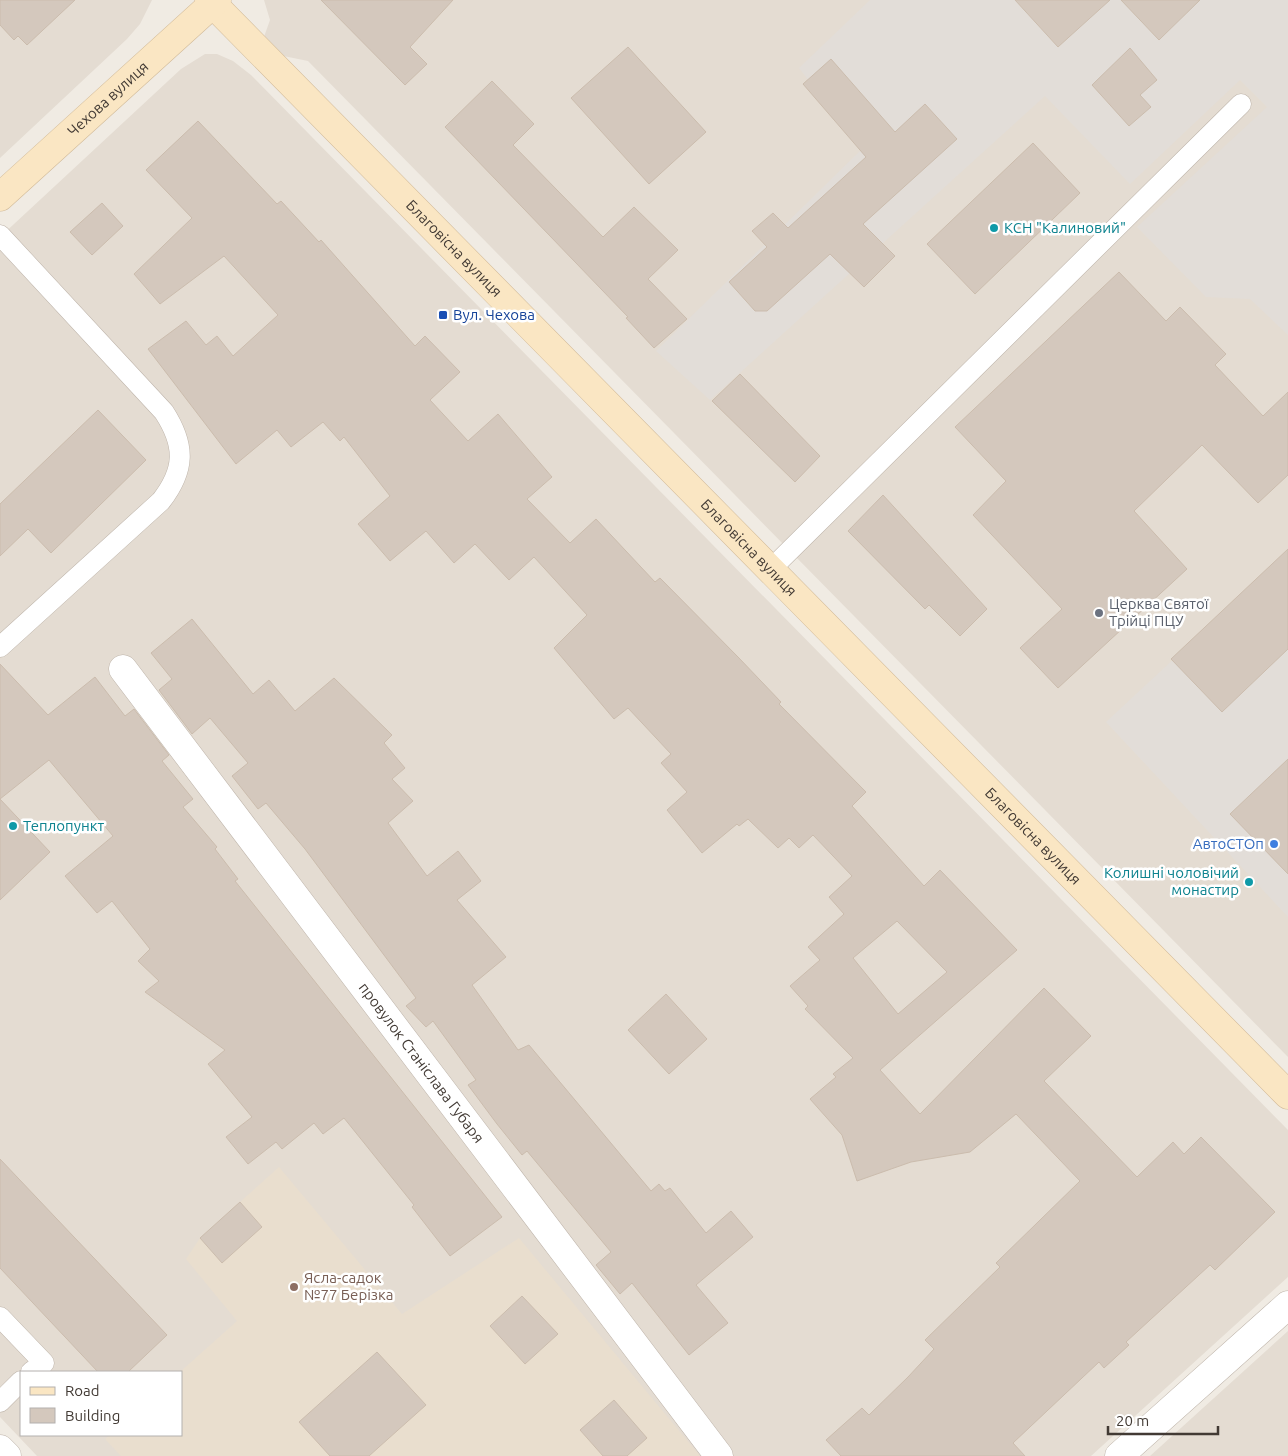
<svg xmlns="http://www.w3.org/2000/svg" width="1288" height="1456" viewBox="0 0 1288 1456" font-family="Ubuntu,sans-serif">
<rect width="100%" height="100%" fill="#f0ebe3"/>
<path fill="#e4dcd2" fill-rule="evenodd" d="M0,0h152l-12,24 -13,15 -127,119z
M264,0h1024v1057l-980,-996 -49,-10 11,-31z
M205,54h12l16,7 18,14 1037,1055v147l-197,179h-1054l-37,-39v-1180l181,-168zM21,1372h160v63h-160z
M1288,1331v125h-138z"/>
<path fill="#e2ddd8" d="M870,0h418v335l-38,-36 -44,-2 -69,-70 130,-120 -27,-27 -110,104 -85,-88 -335,304 -54,-49 206,-202 -63,-81z
M1288,553v364l-182,-195z"/>
<path fill="#e9dece" d="M279,1167l123,147 117,-76 181,218h-579l-16,-17 5,-4h71l-1,-63 57,-51 -51,-62 14,-21z"/>
<path fill="#d4c8bd" stroke="#cbbcad" fill-rule="evenodd" d="M0,0h75l-48,45 -9,-9 -4,4 -14,-15z
M321,0h132l-43,47 17,17 -22,21z
M1015,0h95l-52,47z
M1121,0h79l-41,40z
M628,47l78,85 -57,52 -78,-86z
M1130,48l27,32 -17,15 11,12 -22,19 -37,-41z
M831,59l64,73 30,-28 32,35 -94,85 32,32 -31,31 -34,-33 -63,57h-12l-26,-29 38,-35 -15,-16 21,-18 15,15 78,-71 -63,-73z
M492,81l42,43 -21,21 90,92 31,-30 44,43 -30,29 39,40 -33,29 -28,-30 2,-1 -183,-190z
M198,121l79,83 4,-3 38,41 2,-2 94,106 10,-10 35,36 -30,28 38,41 30,-27 54,63 -25,22 43,44 26,-24 59,63 5,-4 79,80 42,44 -2,2 87,88 -14,14 72,80 16,-16 77,80 -137,120 40,44 124,-126 47,48 -47,45 93,96 36,-35 11,12 17,-17 74,75 -60,58 -5,-5 -84,77 3,3 -25,23 -5,-6 -86,81 12,13h-184l-15,-16 36,-32 7,7 39,-38 26,-28 -9,-9 75,-73 -4,-4 84,-82 -64,-67 -46,38 -59,10 -54,19 -15,-46 -32,-36 26,-22 -3,-3 20,-16 -48,-49 3,-3 -18,-20 30,-26 -12,-13 36,-33 -15,-17 23,-21 -39,-41 -14,13 -10,-10 -11,10 -30,-29 -9,7 -2,-2 -35,29 -35,-43 20,-18 -26,-29 10,-9 -43,-46 -14,11 -60,-71 33,-33 -53,-58 -25,23 -34,-36 -21,19 -28,-32 -36,30 -32,-37 32,-28 -46,-59 -4,4 -17,-19 -32,25 -14,-17 -41,34 -88,-115 38,-28 20,24 11,-9 16,20 45,-41 -54,-59 -64,48 -26,-30 58,-56 -46,-48zM897,921l50,51 -49,42 -45,-56z
M1033,143l47,50 -105,101 -48,-50z
M102,203l21,23 -31,29 -22,-23z
M1119,272l47,49 14,-14 46,47 -11,11 48,51 25,-24v83l-30,28 -56,-58 -68,66 53,58 -129,119 -38,-40 42,-39 -89,-94 33,-34 -51,-54z
M740,374l80,82 -25,26 -83,-81z
M98,410l48,50 -95,93 -23,-24 -28,27v-52z
M883,495l104,114 -27,27 -31,-31 -4,4 -77,-78z
M1288,549v100l-66,63 -51,-53z
M192,619l61,75 16,-14 26,31 39,-33 58,57 -8,8 21,25 -13,11 21,22 -25,22 39,53 31,-25 23,30 -24,19 49,57 -34,28 46,65 11,-5 122,146 8,-7 6,7 5,-3 36,45 25,-22 22,26 -57,48 32,38 -39,32 -57,-72 -12,11 -24,-29 15,-13 -84,-101 -5,4 -25,-31 -29,-39 8,-5 -43,-59 -7,6 -20,-21 10,-8 -111,-149 -39,-46 -8,6 -26,-33 16,-13 -38,-45 -18,16 -33,-44 13,-11 -21,-26z
M0,664l48,51 47,-38 30,39 9,-7 35,46 -7,6 31,38 -10,8 34,40 -2,2 23,30 -3,2 267,336 -52,39 -38,-49 2,-2 -70,-87 -21,16 -9,-11 -32,26 -6,-7 -28,22 -22,-27 26,-20 -44,-53 17,-14 -80,-58 14,-11 -21,-20 12,-12 -38,-48 -15,12 -32,-37 48,-40 -64,-76 -49,39 50,53 -50,48z
M1288,759v115l-58,-60z
M666,994l41,45 -38,35 -41,-44z
M0,1159l167,176 -39,37h-30l-98,-104z
M240,1202l22,25 -40,36 -22,-25z
M522,1296l36,38 -33,30 -35,-38z
M377,1352l49,53 -57,51h-39l-31,-34z
M614,1400l33,38 -20,18h-24l-23,-26z"/>
<g fill="none" stroke-linecap="round" stroke-linejoin="round">
<g stroke="#beb4aa" stroke-width="21">
<path id="lane" d="M0,235l164,177c22,34 21,58 -3,89l-161,146
M771,569l470,-465
M0,1317l44,46 -13,9
M0,1402l21,-21"/>
</g>
<g stroke="#beb4aa" stroke-width="29">
<g id="street">
<path id="s1" d="M123,669l596,787"/>
<path d="M0,1449l7,7"/>
<path d="M1119,1456l169,-151"/>
</g>
</g>
<g stroke="#d1ba98" stroke-width="29">
<g id="secondary">
<path id="s2" d="M209,0l1079,1095"/>
<path id="s3" d="M0,197l217,-197"/>
</g>
</g>
<use href="#lane" stroke="#fff" stroke-width="20"/>
<use href="#street" stroke="#fff" stroke-width="28"/>
<use href="#secondary" stroke="#fae6c3" stroke-width="28"/>
</g>
<g fill="#0f9aa8" stroke="#fff" stroke-width="2">
<circle cx="994" cy="228" r="5"/>
<circle cx="13" cy="826" r="5"/>
<circle cx="1249" cy="882" r="5"/>
</g>
<rect fill="#1a4fb4" stroke="#fff" stroke-width="2" x="438" y="310" width="10" height="10" rx="2.5"/>
<circle fill="#6b7280" stroke="#fff" stroke-width="2" cx="1099" cy="613" r="5"/>
<circle fill="#3f7fe0" stroke="#fff" stroke-width="2" cx="1274" cy="844" r="5"/>
<circle fill="#8d6e63" stroke="#fff" stroke-width="2" cx="294" cy="1287" r="5"/>
<g text-anchor="middle" stroke-width="5" stroke-linejoin="round" paint-order="stroke">
<g font-size="15" fill="#423a34" stroke="#fff">
<text dy="5" stroke="none"><textPath href="#s3" startOffset="146">Чехова вулиця</textPath></text>
<text dy="5" stroke="none"><textPath href="#s2" startOffset="349">Благовісна вулиця</textPath></text>
<text dy="5" stroke="none"><textPath href="#s2" startOffset="769">Благовісна вулиця</textPath></text>
<text dy="5" stroke="none"><textPath href="#s2" startOffset="1174">Благовісна вулиця</textPath></text>
<text dy="5" stroke="none"><textPath href="#s1" startOffset="494">провулок Станіслава Губаря</textPath></text>
</g>
<g font-size="15" fill="#0d838f" stroke="#fff" text-anchor="start">
<text x="1004" y="233">КСН "Калиновий"</text>
<text x="23" y="831">Теплопункт</text>
<text x="1239" y="878" text-anchor="end">Колишні чоловічий<tspan x="1239" dy="17">монастир</tspan></text>
</g>
<g font-size="15" fill="#164399" stroke="#fff" text-anchor="start">
<text x="453" y="320">Вул. Чехова</text>
</g>
<g font-size="15" fill="#5b616d" stroke="#fff" text-anchor="start">
<text x="1109" y="609">Церква Святої<tspan x="1109" dy="17">Трійці ПЦУ</tspan></text>
</g>
<g font-size="15" fill="#366cbe" stroke="#fff" text-anchor="end">
<text x="1264" y="849">АвтоСТОп</text>
</g>
<g font-size="15" fill="#785e54" stroke="#fff" text-anchor="start">
<text x="304" y="1283">Ясла-садок<tspan x="304" dy="17">№77 Берізка</tspan></text>
</g>
</g>
<rect x="20" y="1371" width="162" height="65" fill="#ffffff" stroke="#b3b0ae"/>
<rect x="30" y="1387" width="25" height="8" fill="#fae6c3" stroke="#b3b0ae"/>
<text x="65" y="1396" font-size="15" fill="#423a34">Road</text>
<rect x="30" y="1408" width="25" height="15" fill="#d4c8bd" stroke="#b3b0ae"/>
<text x="65" y="1421" font-size="15" fill="#423a34">Building</text>
<path d="M1108 1426v8h110v-8" fill="none" stroke="#423a34" stroke-width="2.5"/>
<text x="1116" y="1426" font-size="15" fill="#423a34" stroke="#ffffff" stroke-width="4" paint-order="stroke">20 m</text>
</svg>
